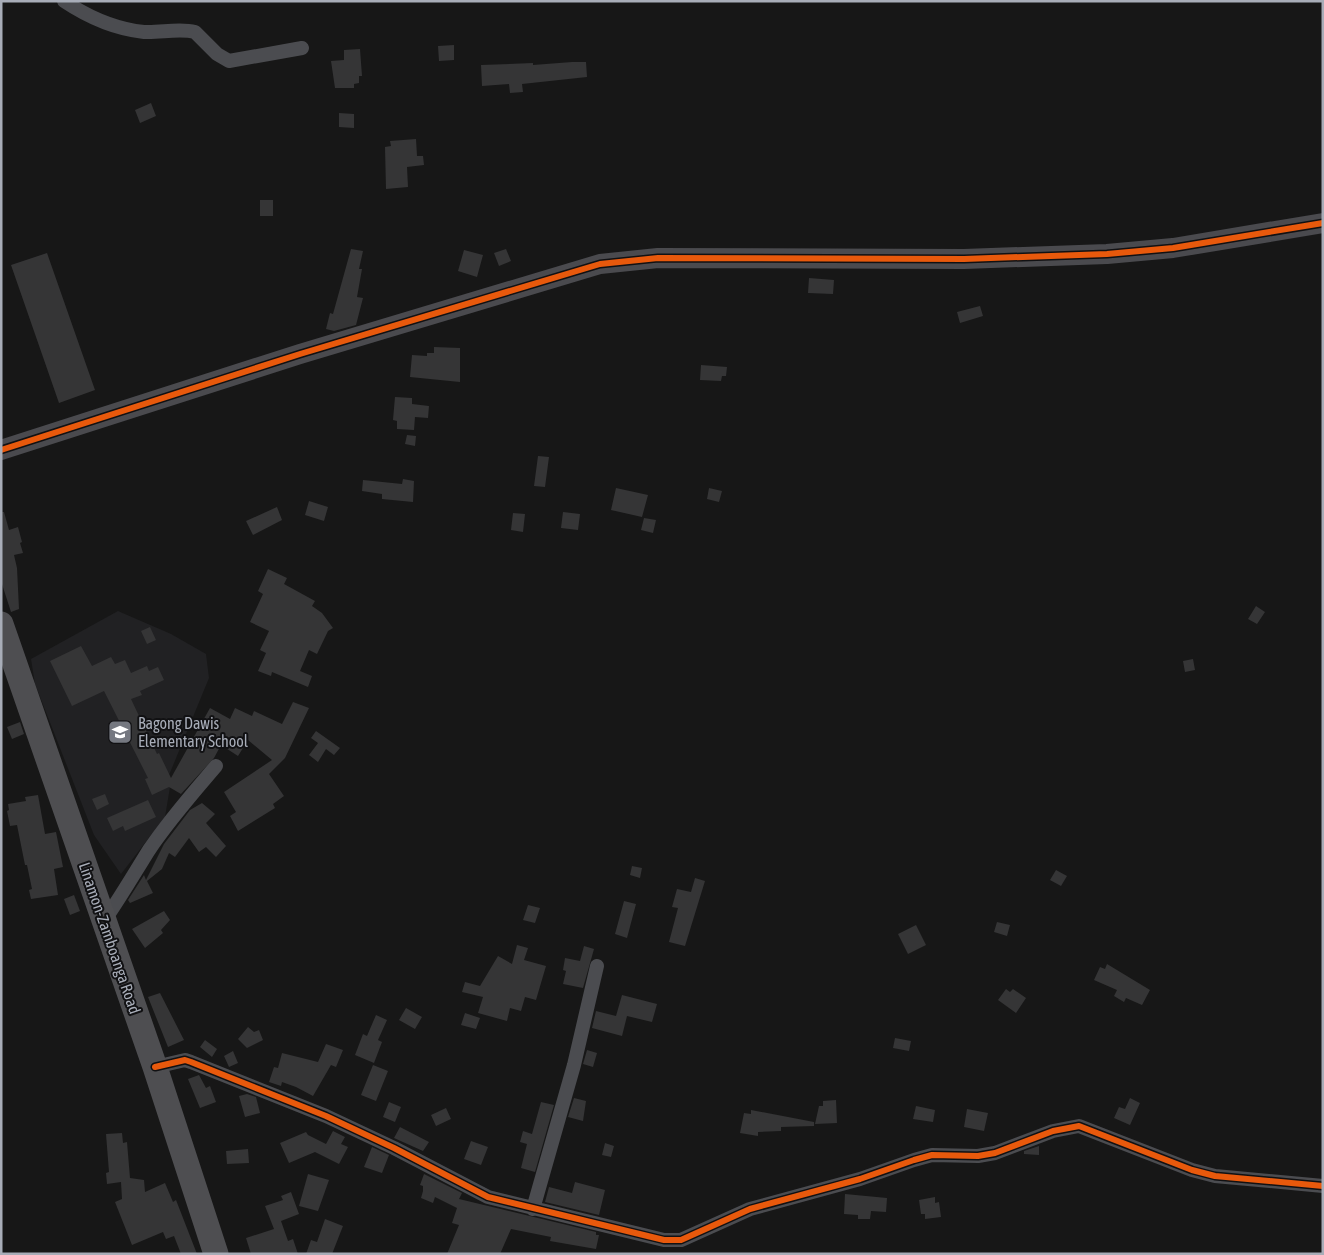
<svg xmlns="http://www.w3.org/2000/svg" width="1324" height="1255" viewBox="0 0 1324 1255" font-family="'Asap Condensed',sans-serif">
<rect width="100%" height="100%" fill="#171717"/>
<path fill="#212123" d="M118,611l53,23 35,20 3,24 -42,102 3,7 -5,30 -44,57 -27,-39 -59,-151 -4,-25z"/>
<path fill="#353536" d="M454,45v15l-15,1 -1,-15z
M360,49l2,27h-3v7l-5,1v4h-19l-4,-27 13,-1v-10z
M572,62h14l1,15 -65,7 1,8 -13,1 -1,-9 -27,2 -1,-21 52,-2v2z
M151,103l5,13 -16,7 -5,-13z
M339,113l15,1v14l-15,-1z
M416,139l1,17h6l1,9 -17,2 1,20 -22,2 -1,-42 6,-1 -1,-5z
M260,200h13v16h-13z
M351,249l12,2 -4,18h3l-5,28 6,1 -7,27 -22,6 -8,-2 4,-16 3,1z
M506,249l5,12 -12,5 -5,-13z
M464,250l19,5 -6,22 -19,-6z
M47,253l48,137 -36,13 -48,-138z
M809,278l25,2 -1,14 -25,-1z
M980,306l3,10 -23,7 -3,-11z
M434,347l26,1v34l-50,-5 2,-22 15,1v-3h7z
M701,365l26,2 -1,9h-4l-1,5 -21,-1z
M395,397l17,1v6l17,2 -1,12 -13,-1 -1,13 -17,-1v-8l-4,-1z
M407,435l9,1 -1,10 -10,-2z
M538,456l11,1 -4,30 -11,-1z
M403,479l11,2 -1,21 -31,-3v-5l-20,-3 1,-11 39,4z
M616,488l32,7 -6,22 -31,-7z
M709,488l13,3 -3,11 -12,-3z
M309,501l19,6 -4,14 -19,-6z
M277,507l5,13 -29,15 -7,-14z
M1,512h3l5,18 9,-3 4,15 -2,1 3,10 -9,2 3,13 2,41 -8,3 -10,-31z
M563,512l17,2 -2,16 -17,-2z
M513,513l12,1 -2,18 -12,-2z
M644,518l12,2 -3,13 -12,-3z
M268,569l19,9 -3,6 31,17 -3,5 10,7 11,15 -5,3 -11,23 -8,-4 -9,21 12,5 -4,11 -36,-15 -1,4 -13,-5 8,-18 -6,-3 9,-19 -19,-9 13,-28 -5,-3z
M1256,606l9,6 -8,12 -9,-5z
M150,627l6,13 -9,4 -6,-13z
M81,646l11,20 19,-9 4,7 10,-4 6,13 16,-7 2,5 9,-4 6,13 -24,11 2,4 -11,4 26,55 2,-1 12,25 39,-70 20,11 5,-11 17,8 2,-5 28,13 11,-22 16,6 -24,50 -16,16 15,22 -11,8 2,4 -37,23 -8,-15 6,-4 -12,-20 48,-32 -24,-20 -10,16 -17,-11 -7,13 -33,36 -12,-7 -17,8 -7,-16 3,-1 -44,-87 -32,15 -22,-45z
M1193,659l2,11 -10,2 -2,-11z
M20,722l4,12 -12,5 -5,-12z
M316,731l24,17 -6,7 -8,-6 -8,13 -9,-7 9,-12 -7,-5z
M105,794l4,10 -12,6 -5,-11z
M38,795l7,39 11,-2 7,35 -9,2 4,26 -27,4 -2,-9 3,-1 -5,-24h-2l-8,-40 -7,1 -3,-15 2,-1 -1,-6 18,-3 -1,-4z
M148,800l8,17 -31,14 -2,-5 -10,5 -6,-13z
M202,803l13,11 -9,9 20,23 -10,11 -10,-10 -7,5 -10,-14 -14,19 -6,-4 -7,16 -15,12 6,12 -23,10 -2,-3 16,-25 2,5 18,-36 26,-34z
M632,866l10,2 -2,10 -10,-3z
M1056,870l11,6 -6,10 -11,-6z
M695,878l10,3 -20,65 -16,-4 9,-34 -6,-1 5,-18 14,3z
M74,895l6,16 -10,4 -6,-16z
M624,901l12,3 -9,34 -12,-4z
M528,905l12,3 -5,15 -12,-3z
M164,911l6,9 -9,10 2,3 -18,15 -13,-19z
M997,922l13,3 -3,11 -13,-4z
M916,925l10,20 -18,9 -10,-20z
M517,945l11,3 -4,12 22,6 -10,34 -11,-3 -4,14 -11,-3 -3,13 -29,-8 5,-16 -21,-5 3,-10 15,4 18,-30 14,8z
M584,946l10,3 -11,39 -20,-4 3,-13 -3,-1 2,-12 15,3z
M1107,964l43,26 -8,15 -16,-7 -2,4 -10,-6 3,-6 -23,-10 6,-13 5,2z
M1006,989l4,3 3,-3 13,9 -10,15 -18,-13z
M160,993l24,47 -16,7 -20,-50z
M622,995l35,9 -5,18 -25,-6 -5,20 -30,-8 4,-17 20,5z
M406,1008l16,9 -7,12 -16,-9z
M465,1013l15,5 -4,11 -15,-4z
M376,1015l11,5 -9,20 4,2 -8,21 -19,-8 8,-21 4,2z
M248,1027l6,5 5,-2 4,10 -16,8 -9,-9z
M895,1038l16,3 -2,10 -16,-3z
M205,1040l12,9 -5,8 -12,-10z
M326,1044l17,6 -7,17 -5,-2 -18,31 -17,-9 -14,-5 -1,4 -12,-4 5,-15 4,1 4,-15 36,9z
M587,1050l10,3 -4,14 -10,-3z
M233,1051l5,12 -9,4 -5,-11z
M373,1065l15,6 -12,30 -15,-6z
M199,1075l7,13 4,-2 6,16 -16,6 -12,-29z
M247,1094l9,3 4,16 -15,4 -6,-21z
M574,1098l12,3 -3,20 -15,-4z
M1130,1098l10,5 -10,22 -16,-7 5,-11 6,2z
M836,1100l1,23 -22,1 4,-18h4v-5z
M389,1102l12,5 -6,15 -12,-5z
M541,1102l13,3 -19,67 -14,-4 6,-24 -7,-2 3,-11 9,3z
M916,1106l19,4 -2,12 -20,-3z
M446,1108l5,11 -15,7 -5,-11z
M967,1109l21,4 -4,18 -20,-4z
M751,1110l63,12v4l-33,1v4l-23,1v4l-18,-3 4,-20 7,1z
M400,1127l29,15 -6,9 -29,-13z
M333,1131l12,6 -4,7 7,3 -9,17 -24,-12 -26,11 -9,-20 26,-11 2,3 18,9z
M122,1133l1,10 4,-1 3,36 14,2 1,12 20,-9 8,19 3,-2 21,54h-16l-7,-18 -8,3 -3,-7 -31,13 -17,-43 7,-3 -1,-17 -14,2 -1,-11 3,-1 -3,-38z
M471,1141l17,6 -7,18 -17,-6z
M605,1143l9,3 -3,11 -9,-2z
M1039,1146v9l-15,-1v-3z
M372,1147l17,8 -7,18 -18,-6z
M248,1149l1,14 -22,1 -1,-13z
M308,1174l21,6 -11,31 -19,-5z
M424,1174l38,19 -3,6 137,33v3h3l-3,14 -46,-8 1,-4 -40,-8 -11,25h-53l12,-29 -7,-2 5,-15 -22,-11 -2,6 -12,-5 2,-7v-5l-3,-1z
M575,1182l30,8 -6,25 -54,-13 4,-15 23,6z
M291,1192l8,22 -18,7 7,20 5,-2 5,15h-47l-5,-16 28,-9 -9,-23 18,-6 -2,-4z
M845,1194l42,4 -1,14 -15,-1 -1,8h-12v-4l-14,-1z
M935,1197v6l4,-1 2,15 -16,2v-5h-4l-2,-14z
M325,1219l18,7 -11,28h-26l5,-14 6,2z"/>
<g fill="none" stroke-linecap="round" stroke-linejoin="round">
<path stroke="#4b4c50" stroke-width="14" d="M64,1c24,16 50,28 80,31 16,1 35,-4 51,0l22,22 12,7 73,-13
M104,921c16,-23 30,-47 45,-71 20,-30 44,-57 67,-84
M155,1067l30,-7 6,2 135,54 68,32 94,49 176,43h17l69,-31 110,-30 54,-19 18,-5 46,1 17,-3 58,-22 26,-5 113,44 23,6 108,10
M533,1209l41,-144 23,-99"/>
<path stroke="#4a4a4e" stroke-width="20" d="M1,450l299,-96 300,-90 58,-6 306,1 143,-5 66,-6 150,-25"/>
<path stroke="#4e4e51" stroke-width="25" d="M1,624l154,443 61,187"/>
<g stroke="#111113" stroke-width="9">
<path id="cycleway" d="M1,450l299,-96 300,-90 58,-6 306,1 143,-5 66,-6 150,-25
M155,1067l30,-7 6,2 135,54 68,32 94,49 176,43h17l69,-31 110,-30 54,-19 18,-5 46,1 17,-3 58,-22 26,-5 113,44 23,6 108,10"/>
</g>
<use href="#cycleway" stroke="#e8590c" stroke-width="6"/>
</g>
<defs>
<g id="school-square" transform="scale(1.25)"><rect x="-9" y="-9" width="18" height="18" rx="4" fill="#757880" stroke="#111113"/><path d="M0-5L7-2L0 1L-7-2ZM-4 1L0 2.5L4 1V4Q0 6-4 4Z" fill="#fff"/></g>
</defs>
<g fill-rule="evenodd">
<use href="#school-square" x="120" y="732"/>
</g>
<g text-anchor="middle" stroke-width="4" stroke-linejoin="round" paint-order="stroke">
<g font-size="16" fill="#a8adb8" stroke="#111113" text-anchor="start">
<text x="138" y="729">Bagong Dawis<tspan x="138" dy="18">Elementary School</tspan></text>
</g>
<g font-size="16" fill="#a8adb8" stroke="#111113">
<text transform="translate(110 938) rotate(71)" y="6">Linamon-Zamboanga Road</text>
</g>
</g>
<rect width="1324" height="1255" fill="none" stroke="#a8adb8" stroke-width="5"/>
</svg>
